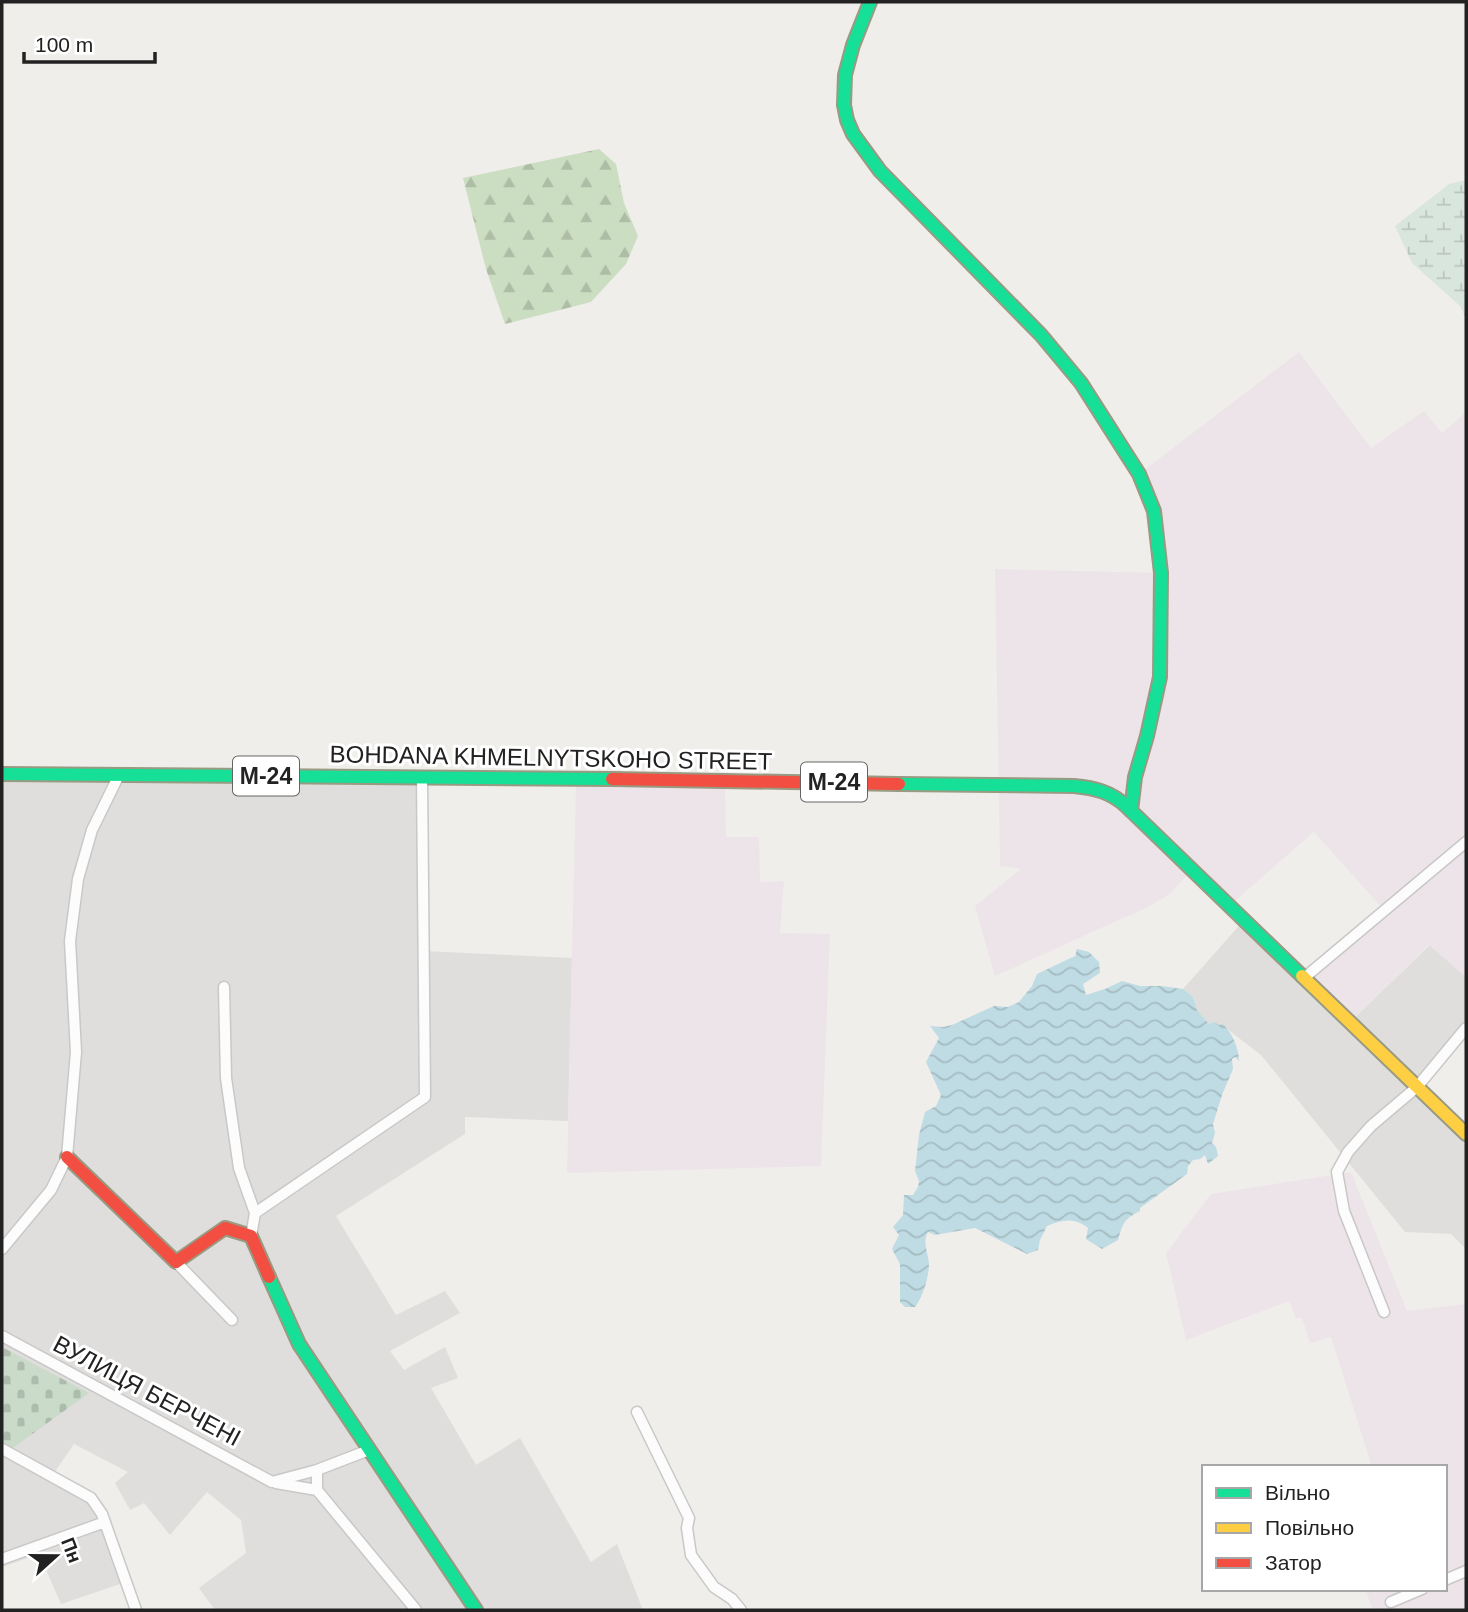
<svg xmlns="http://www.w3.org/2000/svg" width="1468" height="1612" viewBox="0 0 1468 1612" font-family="Arial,sans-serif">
<defs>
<pattern id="forest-firs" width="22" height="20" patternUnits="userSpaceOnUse" patternTransform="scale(1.75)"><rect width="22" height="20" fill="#cbdec1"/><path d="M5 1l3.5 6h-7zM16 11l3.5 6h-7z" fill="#aebea6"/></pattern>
<pattern id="wetland-marsh" width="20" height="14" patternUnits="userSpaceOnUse" patternTransform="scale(1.75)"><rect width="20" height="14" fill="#d9e6de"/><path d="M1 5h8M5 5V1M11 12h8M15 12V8" fill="none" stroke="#bac5be"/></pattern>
<pattern id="cemetery-stones" width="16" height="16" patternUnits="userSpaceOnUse" patternTransform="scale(1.75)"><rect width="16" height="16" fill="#cadbca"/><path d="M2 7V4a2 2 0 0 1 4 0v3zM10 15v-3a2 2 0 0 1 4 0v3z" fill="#adbcad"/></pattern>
<pattern id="water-waves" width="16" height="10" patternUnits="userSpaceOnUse" patternTransform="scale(1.75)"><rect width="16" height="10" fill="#bfdbe3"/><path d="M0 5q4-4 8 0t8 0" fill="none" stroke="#a4bcc2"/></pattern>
</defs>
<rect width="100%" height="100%" fill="#f0eeeb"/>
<path fill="#dfdedc" d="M2,774l420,3 2,174 148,7 -4,163 -103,-4v17l-129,82 60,99 49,-24 15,22 -70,38 14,19 41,-23 13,31 -27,10 45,77 44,-27 71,124 26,-18 26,66h-428l-16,-22 47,-35 -5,-33 -34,-28 -37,43 -26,-32 -14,7 -15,-27 13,-11 -54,-28 -22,32 39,22 35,84 -65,22 -22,-50 -37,13z
M1244,920l106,102 80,-77 36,32v51l-49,59 49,47v115l-15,-15 -46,-2 -144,-177 -30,-23 -8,-7h-13l-13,-15 -4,-13 -10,-8z"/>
<path fill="#ede4e9" d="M1299,352l72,96 53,-37 18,22 24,-21v565l-37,-32 -79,77 -46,-44 80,-68 -70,-78 -85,74 -37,-36 -22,24 -22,13 -153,69 -20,-70 46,-37 -21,-3 -5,-297 166,4 -2,-18 -20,-81z
M576,784l149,2 1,51h33l1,45 24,-1 -4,52 50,1 -9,232 -254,7z
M1351,1172l56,139 59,-7v306h-93l-8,-21h80v-122h-73l-41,-130 -21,6 -8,-25h-6l-7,-17 -103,39 -20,-87 45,-59z"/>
<path fill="url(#forest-firs)" d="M599,149l17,15 8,39 14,33 -12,28 -35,38 -86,22 -19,-55 -23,-91z"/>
<path fill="url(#wetland-marsh)" d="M1466,180v139l-5,-12 -49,-44 -17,-37 54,-42z"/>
<path fill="url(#cemetery-stones)" d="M2,1347l87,46 -79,57 -8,-4z"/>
<path fill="url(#water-waves)" d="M1077,949l12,3 10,10 1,11 -17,11 3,11 19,-6 17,-8 18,5h22l21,3 10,8 4,13 12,14 5,-2 5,3 4,-1c9,9 16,24 16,37l-4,-4 -3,2 1,10 -11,26 -9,29 2,9 -3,10 4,4 2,9 -10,8 -3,-9 -5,4 -7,1 -5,6 -1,8 -47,34v3c-16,8 -17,12 -22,29l-16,9 -16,-10 2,-11c-14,-11 -26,-8 -41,-2l-7,14 -2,10 -11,4 -52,-26 -40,7 -7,-3c-6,10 0,20 1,32 0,13 -6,33 -14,43h-10l-5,-5v-38l-8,-15 7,-14 -6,-8 10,-12 1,-20h9l5,-8 1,-6 -4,-10 4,-36 6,-23 11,-6 5,-11 -15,-33 13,-24 -9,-12 13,1 9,-2 42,-19 14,1 11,-5 13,-16 5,-12 38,-18z"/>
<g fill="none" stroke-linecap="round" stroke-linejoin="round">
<g stroke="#c9c8c7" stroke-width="13">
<path id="street" d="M1304,978l162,-136
M224,987l2,91 13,90 16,45
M251,1236l4,-23 170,-116 -3,-320
M2,1249l49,-59 16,-33 9,-105 -6,-111 8,-62 14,-49 27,-55
M176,1262l56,58
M1384,1312l-40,-101 -7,-39 11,-20 23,-26 46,-39 49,-59
M2,1336l270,146 45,-12 52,-20
M637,1412l52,106 -2,10 4,27 23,32 18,12 9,11
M2,1449l89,49 11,16 34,96
M317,1470v20l99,120
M276,1483l41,7
M2,1559l103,-37
M1445,1580l21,-9
M1391,1602l31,-13"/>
</g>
<g stroke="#999a82" stroke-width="16">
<path id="fast" d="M870,2l-17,43 -8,30 -1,30 3,15 6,14 27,37 161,164 40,48 58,91 15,37 7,62 -1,104 -13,59 -12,41 -4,34
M2,774l610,5
M899,784l175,2c21,2 37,6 52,20l176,170
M269,1277l30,67 177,266"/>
</g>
<g stroke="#999a82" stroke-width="16">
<path id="slow" d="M1302,976l164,158"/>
</g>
<g stroke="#999a82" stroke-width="16">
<path id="jam" d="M612,779l287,5
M67,1157l109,105 49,-34 26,8 18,41"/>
</g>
<use href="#street" stroke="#fdfcfc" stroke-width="10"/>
<use href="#fast" stroke="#16e098" stroke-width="12"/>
<use href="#slow" stroke="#ffcf43" stroke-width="12"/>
<use href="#jam" stroke="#f24e42" stroke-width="12"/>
</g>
<g text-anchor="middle" stroke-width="6" stroke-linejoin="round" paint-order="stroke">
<g fill="#fff" stroke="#646464" stroke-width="2">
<rect x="233" y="756.5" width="66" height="39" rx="5"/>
<rect x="801" y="762.5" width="66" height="39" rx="5"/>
</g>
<g font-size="23" font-weight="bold" fill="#222">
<text x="266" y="784">М-24</text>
<text x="834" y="790">М-24</text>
</g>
<g font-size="24" fill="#222" stroke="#fff">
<text transform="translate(551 758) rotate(1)" y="8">BOHDANA KHMELNYTSKOHO STREET</text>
<text transform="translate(147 1391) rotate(28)" y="8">ВУЛИЦЯ БЕРЧЕНІ</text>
</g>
</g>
<rect width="1468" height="1612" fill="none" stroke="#222222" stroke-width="7"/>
<rect x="1202" y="1465" width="245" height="126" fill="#ffffff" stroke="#a7a7a7" stroke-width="2"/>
<rect x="1216" y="1488" width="35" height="10" fill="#16e098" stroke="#a7a7a7" stroke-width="2"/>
<text x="1265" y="1500" font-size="21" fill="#222222">Вільно</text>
<rect x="1216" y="1523" width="35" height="10" fill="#ffcf43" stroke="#a7a7a7" stroke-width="2"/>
<text x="1265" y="1535" font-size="21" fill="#222222">Повільно</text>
<rect x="1216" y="1558" width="35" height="10" fill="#f24e42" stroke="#a7a7a7" stroke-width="2"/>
<text x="1265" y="1570" font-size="21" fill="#222222">Затор</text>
<g transform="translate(56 1556) rotate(69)" stroke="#ffffff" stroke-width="5" paint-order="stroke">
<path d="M0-5L12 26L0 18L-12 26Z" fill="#222222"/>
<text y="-10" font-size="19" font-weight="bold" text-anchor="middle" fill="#222222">Пн</text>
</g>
<path d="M24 52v10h131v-10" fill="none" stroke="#222222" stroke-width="3.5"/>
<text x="35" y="52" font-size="21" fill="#222222" stroke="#ffffff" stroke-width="5" paint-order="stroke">100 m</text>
</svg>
